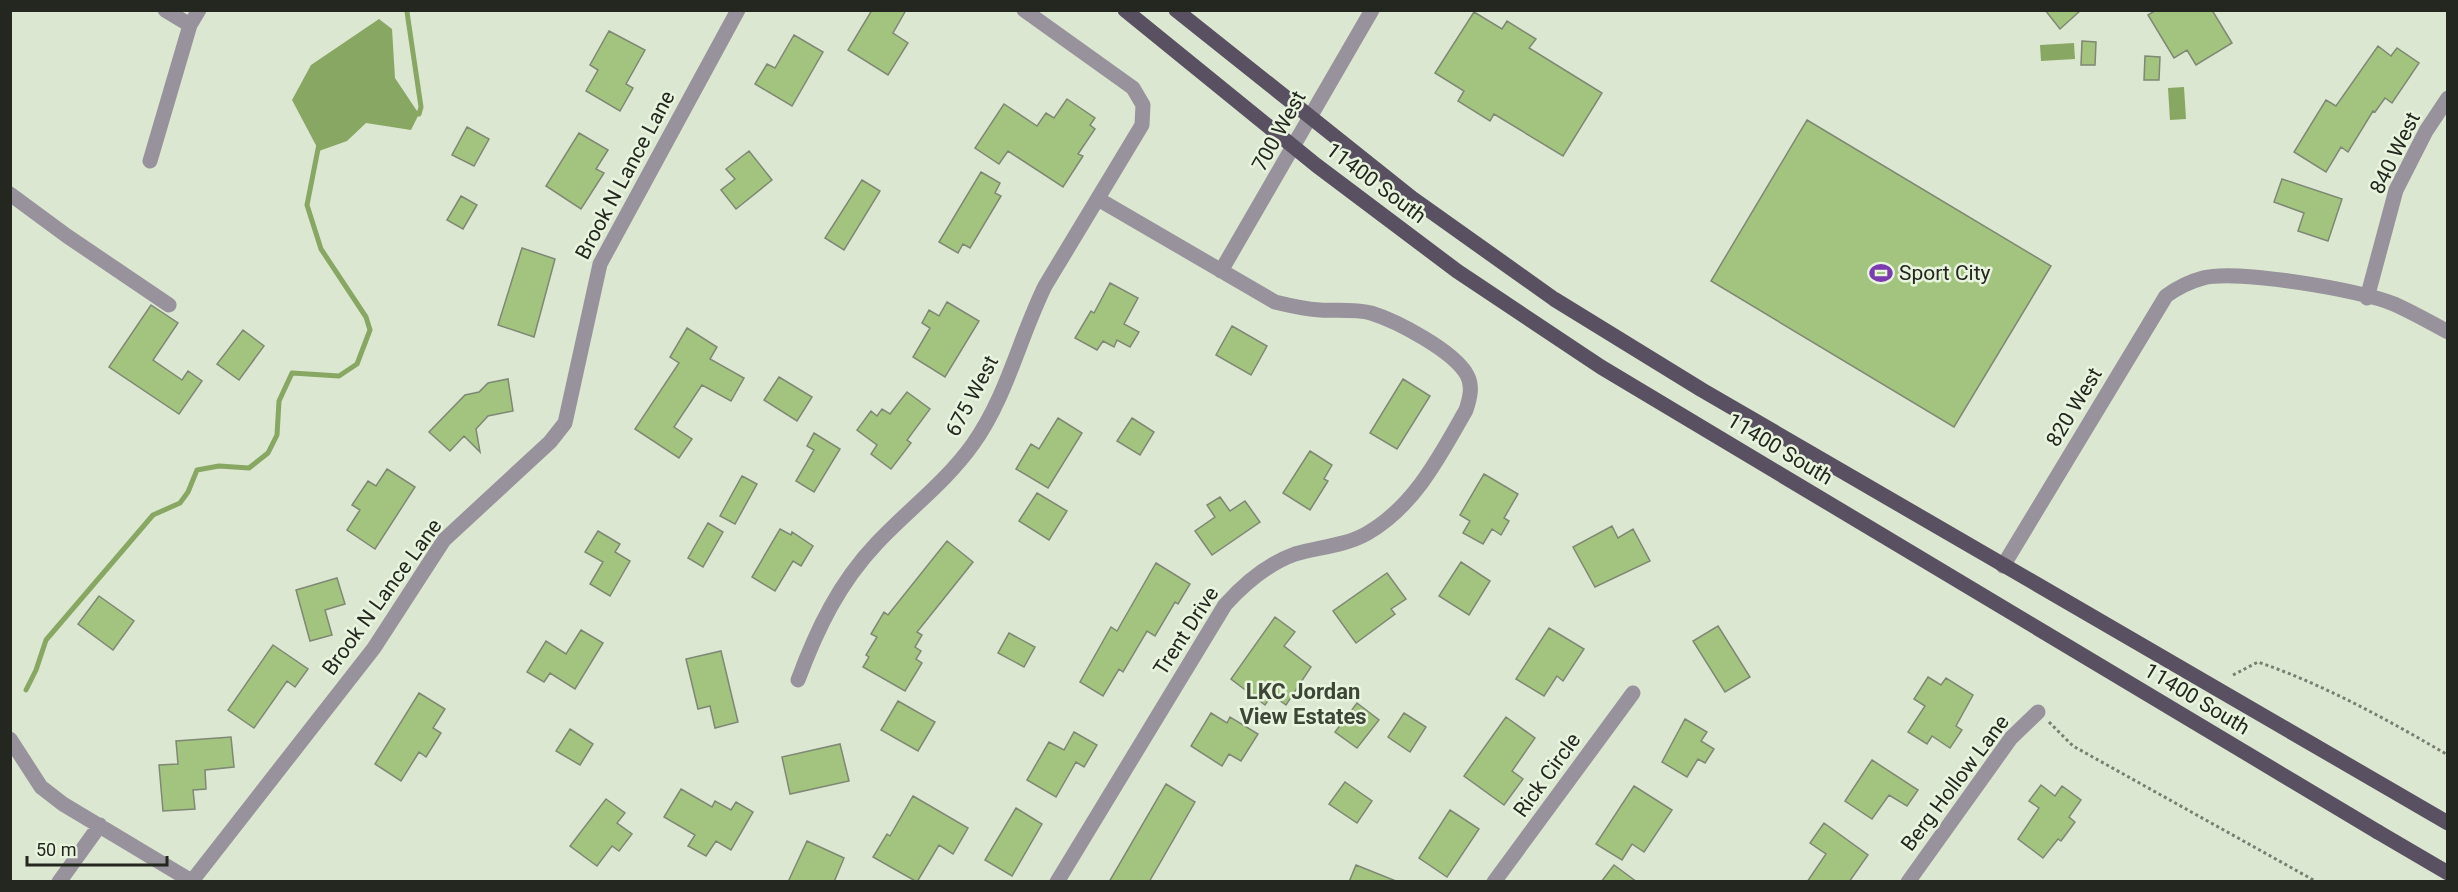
<svg xmlns="http://www.w3.org/2000/svg" width="2458" height="892" viewBox="0 0 2458 892" font-family="Roboto,sans-serif">
<rect width="100%" height="100%" fill="#dce7d2"/>
<path fill="#87a763" d="M379,19l13,10 3,49 24,36 -8,16 -45,-7 -19,18 -28,10 -27,-51 19,-35z
M2074,43l1,16 -34,2 -1,-16z
M2184,87l2,32 -16,1 -2,-32z"/>
<g fill="none" stroke-linecap="round" stroke-linejoin="round">
<path stroke="#87a763" stroke-width="5" d="M407,12l14,95 -2,7 -5,-1
M26,690l10,-20 10,-30 107,-125 27,-12 8,-11 9,-22 22,-4 30,2 19,-15 9,-18 2,-34 13,-28 47,3 18,-12 13,-34 -4,-13 -45,-68 -14,-44 12,-61"/>
</g>
<path fill="#a3c47e" stroke="#7e8874" stroke-width="1.5" d="M872,10h34l-13,23 15,10 -20,32 -40,-25z
M2045,10h36l-21,19z
M2156,10h56l20,33 -36,22 -9,-15 -13,8 -26,-43z
M1474,12l28,17 5,-8 29,18 -7,9 73,45 -39,63 -69,-42 -4,7 -32,-20 6,-10 -29,-18z
M609,31l36,19 -19,34 7,4 -13,23 -34,-20 12,-21 -8,-5z
M794,35l29,17 -31,54 -37,-22 12,-20 8,4z
M2082,41l14,1 -1,23h-14z
M2378,46l13,10 6,-8 22,15 -27,40 -7,-5 -10,14 -2,-1 -25,41 -7,-5 -15,25 -32,-20 32,-52 10,6z
M2145,56l15,1 -1,23h-15z
M1067,99l28,19 -5,7 5,4 -17,25 5,2 -20,31 -55,-36 -9,13 -24,-16 29,-44 33,22 9,-13 8,5z
M1807,120l244,146 -97,161 -243,-146z
M467,127l22,12 -15,27 -22,-11z
M579,133l29,17 -12,19 8,4 -23,36 -35,-23z
M749,151l23,29 -36,29 -15,-19 14,-11 -9,-10z
M981,172l19,11 -5,10 6,3 -31,52 -7,-4 -5,9 -19,-11z
M2282,179l60,20 -14,42 -30,-10 6,-18 -30,-11z
M862,180l18,11 -36,59 -19,-12z
M461,196l16,9 -14,24 -16,-9z
M522,248l33,11 -21,78 -36,-12z
M1110,283l28,15 -14,26 15,8 -9,15 -13,-7 -3,7 -11,-6 -6,9 -22,-12 16,-27 3,2z
M947,302l32,19 -34,56 -32,-20 17,-29 -8,-5 7,-13 10,6z
M151,305l27,18 -25,37 29,20 6,-9 14,10 -23,33 -70,-47z
M1232,326l35,20 -16,29 -35,-20z
M687,328l30,19 -7,12 34,19 -13,23 -29,-16 -28,42 18,12 -13,19 -44,-29 44,-66 -9,-6z
M243,330l21,16 -25,34 -22,-16z
M779,377l33,20 -15,24 -33,-21z
M508,379l5,32 -25,5 -12,13 4,23 -16,-16 -14,15 -21,-19 36,-37 14,-3 9,-9z
M1403,379l27,17 -33,53 -27,-16z
M907,392l23,17 -23,31 4,3 -20,26 -20,-15 6,-9 -20,-15 14,-19 6,5 5,-7 8,5z
M1058,418l24,15 -34,55 -32,-19 15,-25 8,5z
M1132,418l22,14 -14,23 -23,-14z
M814,433l26,16 -26,43 -18,-11 18,-31 -7,-4z
M1310,451l22,14 -8,14 4,2 -18,29 -27,-17z
M387,469l28,18 -40,62 -28,-19 13,-20 -8,-5 16,-24 8,5z
M1484,474l34,20 -14,24 5,3 -8,14 -9,-6 -9,15 -20,-11 7,-12 -10,-6z
M742,476l15,8 -22,40 -15,-8z
M1037,493l30,18 -18,29 -30,-19z
M1220,497l10,14 15,-10 15,21 -48,33 -17,-24 20,-14 -8,-12z
M708,523l15,9 -20,35 -15,-9z
M1612,526l6,12 15,-9 17,32 -55,26 -22,-40z
M780,529l11,6 1,-3 21,14 -12,20 -8,-5 -18,30 -23,-14z
M598,531l22,13 -5,8 15,9 -20,35 -20,-12 13,-22 -18,-10z
M947,541l26,21 -56,70 5,3 -7,12 6,4 -5,8 6,4 -17,28 -42,-24 6,-10 -3,-2 11,-18 -6,-3 13,-22 4,3z
M1461,562l29,19 -21,34 -30,-19z
M1156,563l34,21 -12,20 -3,-2 -20,34 -8,-5 -24,41 -4,-3 -16,27 -23,-14 31,-55 6,4z
M1387,573l19,26 -15,10 4,5 -39,29 -23,-32z
M337,578l8,26 -20,6 7,25 -22,6 -14,-51z
M99,596l35,25 -21,29 -35,-26z
M1275,617l20,15 -11,14 27,21 -25,38 -14,-10 -7,10 -34,-26z
M1718,626l32,51 -25,15 -32,-51z
M1549,628l35,21 -21,32 -6,-5 -13,20 -28,-17z
M581,630l22,13 -28,46 -25,-16 -6,9 -17,-10 19,-31 20,13z
M1009,633l26,14 -11,20 -26,-14z
M273,645l35,24 -13,18 -8,-6 -33,47 -26,-18z
M721,651l17,71 -23,6 -5,-22 -12,3 -12,-50z
M1928,677l13,8 5,-7 27,17 -17,31 6,4 -12,18 -18,-12 -5,8 -19,-12 17,-26 -11,-7z
M419,693l26,16 -12,19 8,5 -15,24 -7,-5 -18,29 -26,-17z
M898,701l37,21 -17,29 -37,-21z
M1357,703l22,17 -22,28 -22,-16z
M1211,713l16,10 3,-6 28,17 -17,27 -12,-7 -7,12 -31,-20z
M1404,713l22,14 -16,25 -22,-15z
M1506,717l29,21 -23,33 11,8 -19,26 -40,-29z
M1685,719l22,13 -6,9 13,8 -9,14 -7,-4 -11,18 -25,-15z
M570,729l23,15 -13,21 -24,-14z
M1074,732l23,13 -13,22 -8,-5 -20,35 -29,-17 22,-38 15,8z
M231,737l3,30 -29,3 1,19 -13,1 2,19 -32,2 -4,-46 19,-1 -2,-23z
M840,744l9,37 -59,13 -8,-37z
M1872,760l46,30 -11,16 -18,-11 -17,24 -27,-18z
M1345,782l27,19 -15,22 -28,-19z
M1166,784l29,18 -46,80h-40z
M2041,785l14,11 7,-10 19,14 -12,17 6,5 -14,19 -3,-2 -15,19 -25,-19 21,-31 -10,-7z
M1634,786l38,24 -28,42 -12,-8 -10,16 -26,-16z
M681,789l31,18 3,-6 16,9 5,-8 17,10 -22,38 -15,-9 -10,15 -18,-10 7,-11 -31,-18z
M913,796l55,32 -15,26 -14,-9 -22,37 -44,-25 14,-23 3,2z
M606,799l19,14 -8,10 15,11 -13,17 -7,-5 -15,20 -27,-20z
M1016,808l26,16 -30,52 -27,-16z
M1450,810l29,19 -32,48 -28,-19z
M1824,823l44,32 -19,27h-42l19,-28 -16,-11z
M807,841l37,17 -10,24h-46z
M1356,865l40,16v1h-47z
M1614,865l23,17h-36z"/>
<g fill="none" stroke-linecap="round" stroke-linejoin="round">
<path stroke="#787f71" stroke-width="3" stroke-dasharray="3 3" stroke-linecap="butt" d="M2233,675l25,-13c67,23 128,57 190,93
M2049,722l24,24 244,136"/>
<path stroke="#97929b" stroke-width="15" d="M165,10l25,15
M150,161l40,-136 9,-15
M10,194l57,42 102,69
M1221,271l151,-261
M2367,298l29,-108 30,-59 22,-33
M2003,566l163,-270c11,-8 22,-14 37,-18 33,-9 158,12 191,26 18,8 36,18 54,28
M798,680c19,-51 41,-97 79,-137 32,-34 69,-61 96,-99 34,-48 46,-105 72,-158l97,-161 1,-20 -10,-17 -109,-78
M10,739l31,48 22,17 130,78
M192,881l182,-233 70,-108 106,-98 15,-19 35,-159 138,-254
M59,882l41,-57
M1057,882l168,-277c20,-22 42,-41 70,-51 24,-7 49,-8 71,-20 48,-27 74,-78 100,-124 4,-12 7,-24 1,-35 -13,-24 -70,-54 -96,-62 -16,-4 -34,-2 -51,-3 -15,-1 -29,-4 -45,-8l-177,-103
M1494,882l139,-189
M1908,882l103,-144 27,-26"/>
<path stroke="#595161" stroke-width="15" d="M1125,10l191,155 141,106 144,96 777,465
M1176,10l236,188 142,101 148,91 746,433"/>
<path stroke="#595161" stroke-width="15" d="M2378,832l70,41"/>
</g>
<defs>
<g id="stadium-bare" transform="scale(1.8)"><path d="M0-5a6.5 5 0 1 0 0 10a6.5 5 0 1 0 0-10ZM-3.5-1.8h7v3.6h-7Z" fill="#7c3baf" stroke="#e9f4df" stroke-width="2.5" paint-order="stroke"/></g>
</defs>
<g fill-rule="evenodd">
<use href="#stadium-bare" x="1881" y="273"/>
</g>
<g text-anchor="middle" stroke-width="5" stroke-linejoin="round" paint-order="stroke">
<g font-size="21" fill="#23271f" stroke="#e9f4df">
<text transform="translate(1279 131) rotate(-61)" y="7">700 West</text>
<text transform="translate(2395 153) rotate(-64)" y="7">840 West</text>
<text transform="translate(625 175) rotate(-62)" y="7">Brook N Lance Lane</text>
<text transform="translate(1376 183) rotate(37)" y="7">11400 South</text>
<text transform="translate(972 396) rotate(-62)" y="7">675 West</text>
<text transform="translate(2074 407) rotate(-59)" y="7">820 West</text>
<text transform="translate(1780 449) rotate(31)" y="7">11400 South</text>
<text transform="translate(382 597) rotate(-54)" y="7">Brook N Lance Lane</text>
<text transform="translate(1186 631) rotate(-57)" y="7">Trent Drive</text>
<text transform="translate(2197 699) rotate(31)" y="7">11400 South</text>
<text transform="translate(1547 775) rotate(-54)" y="7">Rick Circle</text>
<text transform="translate(1955 783) rotate(-53)" y="7">Berg Hollow Lane</text>
</g>
<g font-size="21" fill="#23271f" stroke="#e9f4df" text-anchor="start">
<text x="1899" y="280">Sport City</text>
</g>
<g font-size="22" font-weight="bold" fill="#3d4635" stroke="#e9f4df">
<text x="1303" y="699">LKC Jordan<tspan x="1303" dy="25">View Estates</tspan></text>
</g>
</g>
<rect width="2458" height="892" fill="none" stroke="#23271f" stroke-width="24"/>
<path d="M27 856v9h140v-9" fill="none" stroke="#23271f" stroke-width="3"/>
<text x="36" y="856" font-size="18" fill="#23271f" stroke="#e9f4df" stroke-width="4.5" paint-order="stroke">50 m</text>
</svg>
